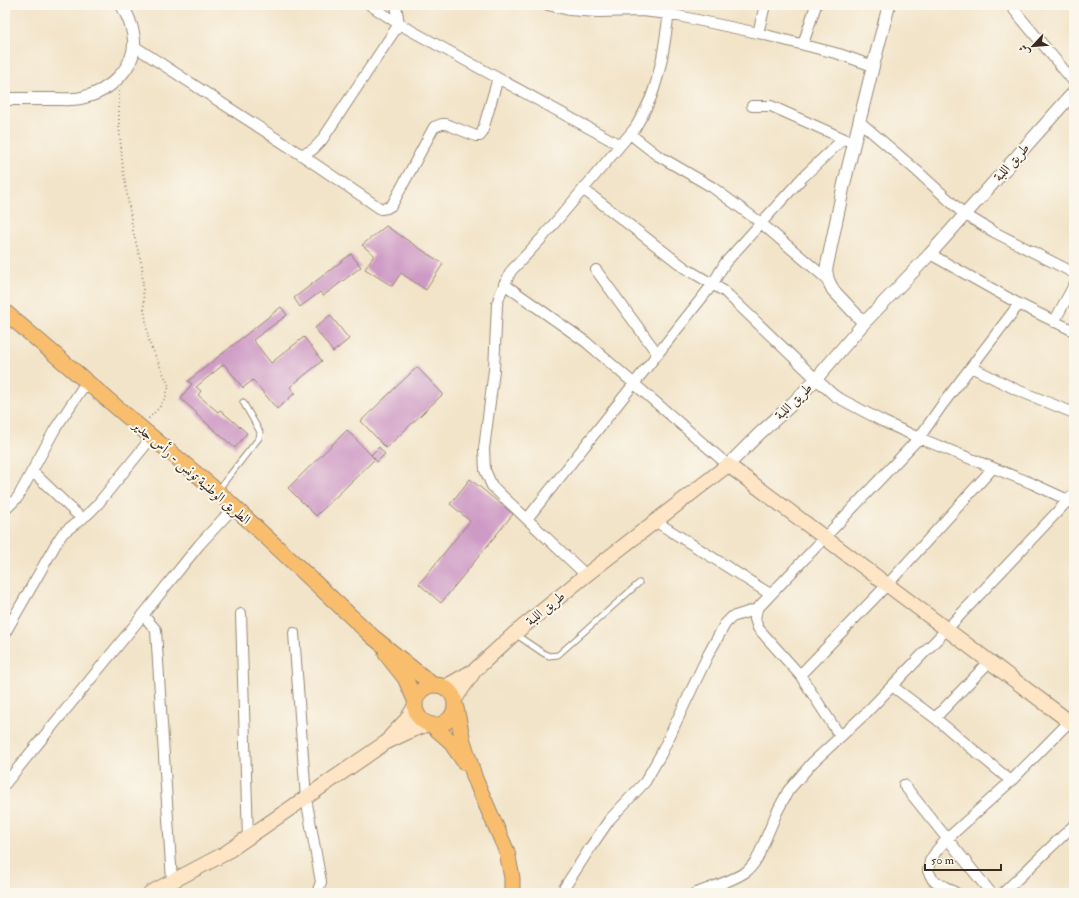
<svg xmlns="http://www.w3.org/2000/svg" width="1079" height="898" viewBox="0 0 1079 898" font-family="'IM FELL Double Pica',Amiri,serif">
<rect width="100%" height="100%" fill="#fbf7ec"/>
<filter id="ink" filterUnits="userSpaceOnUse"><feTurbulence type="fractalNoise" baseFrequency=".025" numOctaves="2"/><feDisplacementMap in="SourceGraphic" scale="8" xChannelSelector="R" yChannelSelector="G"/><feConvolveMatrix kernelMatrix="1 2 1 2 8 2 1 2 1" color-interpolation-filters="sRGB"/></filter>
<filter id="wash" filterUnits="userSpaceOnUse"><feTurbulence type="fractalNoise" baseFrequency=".012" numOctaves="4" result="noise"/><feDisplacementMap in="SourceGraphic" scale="16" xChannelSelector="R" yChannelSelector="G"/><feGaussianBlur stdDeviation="0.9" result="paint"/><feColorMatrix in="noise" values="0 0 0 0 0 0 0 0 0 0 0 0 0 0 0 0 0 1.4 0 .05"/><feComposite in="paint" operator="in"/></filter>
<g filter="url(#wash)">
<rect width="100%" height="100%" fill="#f2e4c9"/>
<g id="blocks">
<path fill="#cd99c5" d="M386,226l57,38 -17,26 -25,-17 -9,13 -27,-17 9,-14 -12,-10z
M351,254l10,13 -38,29 -3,-4 -20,15 -6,-9z
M281,307l6,8 -34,25 18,23 33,-26 18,24 -32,26 5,6 -18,16 -24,-29 -10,8 -19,-24 -28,23 5,4 -3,4 20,17 2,-2 27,23 -12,15 -39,-34 1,-1 -16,-14 2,-2 -1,-1 10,-12 -4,-3z
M330,315l19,24 -16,13 -18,-24z
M417,367l26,27 -57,54 -25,-27z
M347,430l28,29 -59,57 -28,-28z
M379,447l6,7 -8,8 -6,-7z
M470,479l43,35 -72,89 -22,-19 51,-63 -20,-17z"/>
</g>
</g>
<g filter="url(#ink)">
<use href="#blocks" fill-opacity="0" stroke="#968774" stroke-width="1"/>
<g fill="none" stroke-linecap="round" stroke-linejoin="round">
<g stroke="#968774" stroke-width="7">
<path id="service" d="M218,490l41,-52 1,-6 -17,-30
M515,634l28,19 6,3 9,-1 81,-72"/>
</g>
<g stroke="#968774" stroke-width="12">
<path id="minor" d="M370,5l29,19 221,121
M548,5l21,5 29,2 44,-1 27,3 89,19 81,21 34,12
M1010,5l64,77
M758,33l7,-28
M803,44l13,-39
M134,46l166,108c11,-1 15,-6 22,-14l77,-116 -3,-19
M752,106h19l78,35
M860,122l57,49 47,43 30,18 80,41
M630,134l27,21 55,32 49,36 42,-46 40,-38
M300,154l81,55 6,-1 5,-3 42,-78 8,-3h4l30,12h4l2,-3 16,-55
M583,189l102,79 39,23 92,88 19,17 47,25 37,17 112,45 37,17 6,5
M930,254l89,50 55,27
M596,270l61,83
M504,284l82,58 142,123
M1054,322l20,-37
M971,367l46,23 57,23
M993,468l-106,117 -87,90 -42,-47 -3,-9 2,-10 162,-171 23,-33 77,-101
M33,472l49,47
M5,510l13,-13 37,-68 32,-48
M527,519l185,-234 13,-22 36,-40 67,57
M655,521l115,73
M586,575l-94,-89 -7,-16 -1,-21 10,-79 3,-66 4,-12 10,-21 31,-33 93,-110c7,-12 15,-25 19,-39 9,-27 12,-56 16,-84
M241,614l7,224
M143,615l13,15 16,251
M5,633l52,-91 6,-9 25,-19 9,-9 55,-68
M294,633l12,165 15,84 -4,11
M800,675l40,61
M892,686l43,32 76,63
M935,718l54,-56
M5,784l138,-169 56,-70 35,-38
M904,785l87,108
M561,893l29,-45 20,-29 35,-37 16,-28 47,-99 17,-31 7,-7 25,-8
M696,893c16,-6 37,-12 51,-22 4,-3 7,-8 10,-12l20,-47 11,-21 24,-28 54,-50 80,-83 128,-136
M956,893l-23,-13 -5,-9 2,-10 7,-11 11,-12 63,-57 62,-63
M1003,893l71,-68"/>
</g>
<g stroke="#968774" stroke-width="14">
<path id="tertiary" d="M5,99c16,0 33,0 49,0 9,0 18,1 27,-1 29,-6 59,-33 52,-65 -2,-10 -6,-19 -11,-28
M864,323l-31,-33 -5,-10 -2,-10 18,-86 29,-118 16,-61
M728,465l31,-31 31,-28 26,-27 48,-56 66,-69 144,-162"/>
</g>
<g stroke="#968774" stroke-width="16">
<path id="secondary" d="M445,687l26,-15
M455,699l20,-29 39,-36 72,-59 142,-110 346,260
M390,737l17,-18 8,-13
M150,893l74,-39 161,-111 27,-13 16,-6"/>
</g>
<g stroke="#968774" stroke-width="17">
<path id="primary" d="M5,312l136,116 76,63 156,146 60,48
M386,654l19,24 10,22
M415 705a20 20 0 1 1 40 0a20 20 0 1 1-40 0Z
M456,708l7,33 12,38 32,73 5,26v15
M433,726l16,14 16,23"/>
</g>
<path stroke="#968774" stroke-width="2" stroke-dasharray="1 3" stroke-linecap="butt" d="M119,91v34l4,44 10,62 9,35 2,42 5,34 20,44 -3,10 -7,12 -11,11"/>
<use href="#service" stroke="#fff" stroke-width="5"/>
<use href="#minor" stroke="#fff" stroke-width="10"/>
<use href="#tertiary" stroke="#fff" stroke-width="12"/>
<use href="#secondary" stroke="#fde5c5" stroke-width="14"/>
<use href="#primary" stroke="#f9be6d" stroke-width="15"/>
</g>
</g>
<g text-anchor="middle" stroke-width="4" stroke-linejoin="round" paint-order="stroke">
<g font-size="14" fill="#3b2a1e" stroke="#fbf7ec">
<text transform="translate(1011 162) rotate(-48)" y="5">طريق اللبة</text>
<text transform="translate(793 401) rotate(-44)" y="5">طريق اللبة</text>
<text transform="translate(192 472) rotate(41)" y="5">الطريق الوطنية تونس - رأس جدير</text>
<text transform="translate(545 608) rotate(-39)" y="5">طريق اللبة</text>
</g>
</g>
<rect width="1079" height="898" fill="none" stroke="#fbf7ec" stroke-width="20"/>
<g transform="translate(1033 46) rotate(244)" stroke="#fbf7ec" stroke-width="3" paint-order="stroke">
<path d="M0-3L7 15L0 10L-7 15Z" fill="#3b2a1e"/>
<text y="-6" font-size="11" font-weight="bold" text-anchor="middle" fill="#3b2a1e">ش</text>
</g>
<path d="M925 864v6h76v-6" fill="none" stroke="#3b2a1e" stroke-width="2"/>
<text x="931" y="864" font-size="12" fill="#3b2a1e" stroke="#fbf7ec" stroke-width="3" paint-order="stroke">50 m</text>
</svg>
